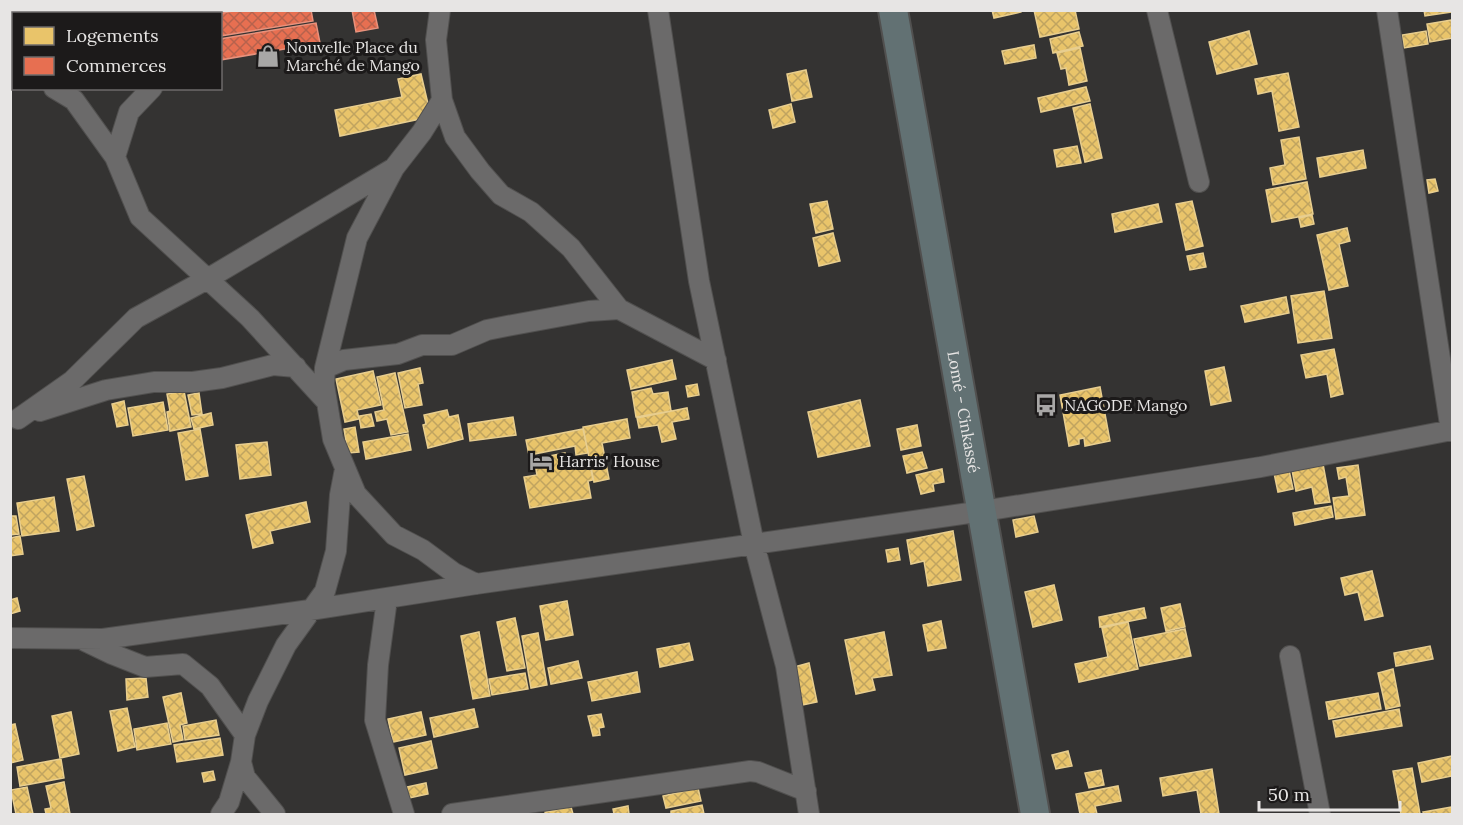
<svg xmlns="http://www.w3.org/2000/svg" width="1463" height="825" viewBox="0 0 1463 825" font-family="Lora,serif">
<defs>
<pattern id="homes-cross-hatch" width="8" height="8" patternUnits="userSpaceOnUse" patternTransform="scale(1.5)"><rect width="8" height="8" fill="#e9c46a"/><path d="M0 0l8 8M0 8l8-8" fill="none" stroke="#c0a460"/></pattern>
<pattern id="shops-cross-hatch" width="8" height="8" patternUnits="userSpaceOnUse" patternTransform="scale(1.5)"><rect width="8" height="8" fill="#e76f51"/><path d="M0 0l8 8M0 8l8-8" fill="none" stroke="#b6624d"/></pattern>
</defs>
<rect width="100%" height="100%" fill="#343332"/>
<path fill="url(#homes-cross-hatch)" stroke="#e8ce8f" stroke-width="1.5" d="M992,10h29v2l-27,6z
M1034,10h41l4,19 -39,8z
M1424,10h27v2l-26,4z
M1452,20v18l-22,4 -3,-18z
M1249,31l8,33 -40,10 -8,-32z
M1426,31l2,13 -24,4 -2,-13z
M1079,32l4,14 -30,7 -3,-14z
M1034,45l2,13 -31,6 -3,-13z
M1080,48l7,33 -18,4 -3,-17 -5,1 -4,-16z
M806,70l6,27 -20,4 -5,-27z
M1288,73l11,54 -20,4 -7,-40 -14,3 -3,-15z
M421,74l8,34 -9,11 -80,17 -5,-26 67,-13 -4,-18z
M1086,87l4,14 -49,11 -3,-14z
M791,104l4,18 -22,6 -4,-18z
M1090,104l12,54 -17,4 -12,-54z
M1299,137l7,42 -33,6 -3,-17 15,-3 -4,-25z
M1077,146l4,17 -24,4 -3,-17z
M1363,150l3,18 -46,9 -3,-19z
M1435,179l3,12 -9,2 -2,-13z
M1307,182l6,32 -41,8 -6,-32z
M827,201l6,28 -17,4 -6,-29z
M1192,201l11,45 -17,4 -10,-46z
M1158,204l4,18 -47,10 -3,-18z
M1312,215l2,9 -13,3 -2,-9z
M1347,228l3,13 -11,3 9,42 -19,4 -12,-55z
M833,233l7,28 -21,5 -6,-28z
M1203,253l3,14 -16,3 -3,-14z
M1324,291l8,47 -34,5 -7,-47z
M1286,297l3,16 -44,9 -4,-16z
M1334,349l9,45 -12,3 -4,-23 -21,4 -5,-23z
M672,360l4,19 -45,10 -4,-19z
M1224,367l7,34 -20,4 -6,-34z
M420,368l3,15 -5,1 4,21 -17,3 -7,-35z
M373,371l8,34 -24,5 2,9 -14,3 -9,-43z
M395,373l13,59 -17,3 -4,-16 -10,2 -2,-9 9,-2 -7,-33z
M697,384l2,11 -11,2 -2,-11z
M1100,387l10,54 -25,5 -1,-8 -5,1v5l-10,2 -9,-51z
M651,388l2,6 15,-2 3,19 -35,6 -4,-25z
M184,391l7,36 -21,4 -3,-19 3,-1 -3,-17z
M199,393l3,21 -10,1 -4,-20z
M860,400l10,46 -52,11 -10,-45z
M124,401l4,24 -11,2 -5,-23z
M163,402l5,28 -35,6 -5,-28z
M687,408l2,11 -17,3 4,17 -14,3 -4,-17 -19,3 -2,-10z
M447,410l2,7 9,-2 5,24 -35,9 -5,-23 3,-1 -2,-9z
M211,413l2,12 -19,4 -3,-11z
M371,414l3,12 -13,2 -2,-12z
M513,417l3,18 -46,6 -2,-17z
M627,419l3,19 -28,5 7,36 -15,3 -11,-55z
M917,425l4,21 -20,4 -4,-21z
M355,427l4,25 -11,1 -4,-24z
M200,429l8,47 -22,4 -8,-47z
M583,429l5,24 -12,2 -1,-9 -46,9 -3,-15z
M408,434l3,16 -45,9 -3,-17z
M267,442l4,33 -31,4 -4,-34z
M922,452l5,16 -20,5 -4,-17z
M565,453l2,11 22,-4 4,20 -5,1 3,17 -61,10 -6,-31 13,-2 -3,-16z
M1323,464l7,38 -15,2 -3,-17 -16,4 -4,-21z
M1358,465l7,50 -29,4 -3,-21 16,-2 -3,-19 -7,2 -2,-11z
M942,469l2,13 -11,2 1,7 -13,3 -5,-19z
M1289,470l4,19 -15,3 -4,-19z
M84,476l10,50 -17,4 -10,-51z
M54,497l5,34 -37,5 -5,-33z
M306,502l4,20 -40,9 3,12 -20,5 -7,-33z
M1331,506l2,11 -38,8 -2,-12z
M10,516h6l3,18 -9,1z
M1034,516l4,16 -22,5 -3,-17z
M953,531l8,49 -33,6 -4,-25 -13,3 -4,-24z
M20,536l3,18 -13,2v-18z
M898,548l2,12 -12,2 -2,-12z
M1372,571l11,45 -18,4 -7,-28 -13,3 -4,-17z
M1054,585l8,35 -29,7 -8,-35z
M17,598l3,13 -10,3v-14z
M567,601l6,34 -27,5 -6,-34z
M1180,604l5,23 -19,4 -5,-23z
M1144,608l2,10 -46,9 -1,-10z
M515,618l10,50 -18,3 -10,-49z
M941,621l5,27 -18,3 -5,-26z
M1128,622l10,47 -59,13 -4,-18 33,-7 -6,-29z
M1185,629l6,27 -51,10 -6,-27z
M479,632l11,64 -17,3 -12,-63z
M884,632l8,43 -20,3 3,12 -19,4 -11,-54z
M538,633l9,52 -16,3 -9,-52z
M689,643l4,17 -33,7 -3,-18z
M1430,646l3,13 -37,7 -2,-13z
M578,661l4,17 -31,6 -3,-16z
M809,663l8,39 -15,3 -8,-38z
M1393,669l7,37 -14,3 -8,-36z
M637,672l3,20 -48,9 -4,-19z
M525,673l3,16 -36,6 -3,-16z
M146,678l2,19 -21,3 -1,-21z
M181,693l6,30 -7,2 3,15 -10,2 -10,-45z
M1378,693l3,16 -52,10 -3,-17z
M127,708l8,39 -17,4 -8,-40z
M474,709l4,18 -44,10 -4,-19z
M1399,709l3,17 -66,11 -3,-16z
M71,712l8,42 -19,4 -8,-42z
M421,712l5,23 -33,7 -5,-23z
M601,714l3,13 -5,1 1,7 -7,1 -5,-20z
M216,720l3,15 -34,5 -2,-14z
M167,723l4,21 -34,6 -3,-21z
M15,724l8,36 -13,3v-38z
M220,738l3,17 -46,7 -3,-17z
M431,741l6,27 -32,7 -6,-27z
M1068,751l4,15 -16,3 -4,-14z
M1452,756v20l-30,6 -4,-19z
M61,759l3,19 -44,8 -3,-19z
M1412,768l8,46h-19l-8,-43z
M1212,769l7,45h-18l-4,-24 -34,6 -3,-18z
M1101,770l3,15 -15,3 -4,-15z
M213,771l2,9 -11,2 -2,-9z
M64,782l6,32h-24l-1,-5 6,-1 -5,-22z
M426,783l2,11 -24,5 -2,-11z
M1118,786l3,15 -26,5 2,8h-17l-4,-20z
M27,787l6,27h-17l-5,-24z
M698,788l3,13 -35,7 -3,-12z
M702,805l2,9h-33v-3z
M628,806l1,8h-15l-1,-5z
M571,807l2,7h-27l-1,-2z
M1452,807v7h-28l-1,-2z"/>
<path fill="url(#shops-cross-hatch)" stroke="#e7927d" stroke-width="1.5" d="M237,10h74l2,11 -93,15v-22h-2z
M352,10h22l4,18 -22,4z
M316,23l4,20 -100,17v-21z"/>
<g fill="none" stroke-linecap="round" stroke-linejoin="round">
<g stroke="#51504f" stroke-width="22">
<path id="minor" d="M178,10v4
M440,10l-4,30 6,60 13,37 25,34 21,24 30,17 40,36 48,61 97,51
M658,10l41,271 55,263 32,122 23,148
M1157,10l42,172
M1387,10l64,421
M10,62l4,2
M54,88l20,12 41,57
M152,88l-23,24 -14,45 25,60 110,101 77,84
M325,368l32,-130 37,-70 28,-36 20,-32
M40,411l66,-21 48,-8h39l29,-4 51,-13 23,2
M18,419l54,-38 64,-63 73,-40 185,-110
M476,584l-22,-11 -31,-23 -29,-15 -38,-41 -23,-55 -9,-55 1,-16 19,-8 54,-6 24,-9h30l35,-15 20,-4 82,-15 30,-2
M387,599l-9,66 -3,55 29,94
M10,638l93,1 207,-29 166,-26 507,-73 278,-44 191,-37
M85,641l27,13 33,13 38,-3 27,22 35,49
M1290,656l30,158
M221,814l8,-12 12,-40
M275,814l-30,-37 -4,-15 4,-27 13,-34 28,-56 39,-54 11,-40 4,-56 5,-26
M452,814l298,-43 8,1 48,19"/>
</g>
<g stroke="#51504f" stroke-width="32">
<g id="highway">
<path id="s1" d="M893,10l142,804"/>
</g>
</g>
<use href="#minor" stroke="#6b6a6a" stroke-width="20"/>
<use href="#highway" stroke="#627173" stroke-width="28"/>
</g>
<defs>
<g id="shop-bare" transform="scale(1.8)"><path d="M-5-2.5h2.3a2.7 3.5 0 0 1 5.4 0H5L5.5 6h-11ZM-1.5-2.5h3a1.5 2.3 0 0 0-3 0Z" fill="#a8a7a6" stroke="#1c1a1a" stroke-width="2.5" paint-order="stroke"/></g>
<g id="bus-bare" transform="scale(1.8)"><path d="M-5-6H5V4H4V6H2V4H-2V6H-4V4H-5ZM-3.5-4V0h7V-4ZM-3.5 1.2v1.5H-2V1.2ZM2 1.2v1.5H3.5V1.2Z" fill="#a8a7a6" stroke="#1c1a1a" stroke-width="2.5" paint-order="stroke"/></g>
<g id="hotel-bare" transform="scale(1.8)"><path d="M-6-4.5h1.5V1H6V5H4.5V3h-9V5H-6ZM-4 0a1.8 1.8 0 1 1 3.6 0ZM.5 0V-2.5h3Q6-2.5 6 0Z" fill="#a8a7a6" stroke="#1c1a1a" stroke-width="2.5" paint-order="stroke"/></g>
</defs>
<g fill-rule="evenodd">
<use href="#shop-bare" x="268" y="56"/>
<use href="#bus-bare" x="1046" y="405"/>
<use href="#hotel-bare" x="541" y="461"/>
</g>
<g text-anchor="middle" stroke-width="6" stroke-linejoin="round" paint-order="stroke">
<g font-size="16" fill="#e7e5e4" stroke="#1c1a1a" text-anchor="start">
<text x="286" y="53">Nouvelle Place du<tspan x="286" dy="18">Marché de Mango</tspan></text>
<text x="1064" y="411">NAGODE Mango</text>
<text x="559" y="467">Harris' House</text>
</g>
<g font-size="16" fill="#e7e5e4" stroke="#1c1a1a">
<text dy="6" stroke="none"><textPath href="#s1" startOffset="408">Lomé - Cinkassé</textPath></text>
</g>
</g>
<rect width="1463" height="825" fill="none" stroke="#e7e5e4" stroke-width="24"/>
<rect x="12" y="12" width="210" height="78" fill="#1c1a1a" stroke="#6d6b6b" stroke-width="1.5"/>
<rect x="24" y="27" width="30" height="18" fill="#e9c46a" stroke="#6d6b6b" stroke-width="1.5"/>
<text x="66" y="42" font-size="18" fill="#e7e5e4">Logements</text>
<rect x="24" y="57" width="30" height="18" fill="#e76f51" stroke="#6d6b6b" stroke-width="1.5"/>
<text x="66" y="72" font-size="18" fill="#e7e5e4">Commerces</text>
<path d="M1259 801v9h141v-9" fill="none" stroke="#e7e5e4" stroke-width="3"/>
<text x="1268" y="801" font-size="18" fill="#e7e5e4" stroke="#1c1a1a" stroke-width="4.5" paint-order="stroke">50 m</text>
</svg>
